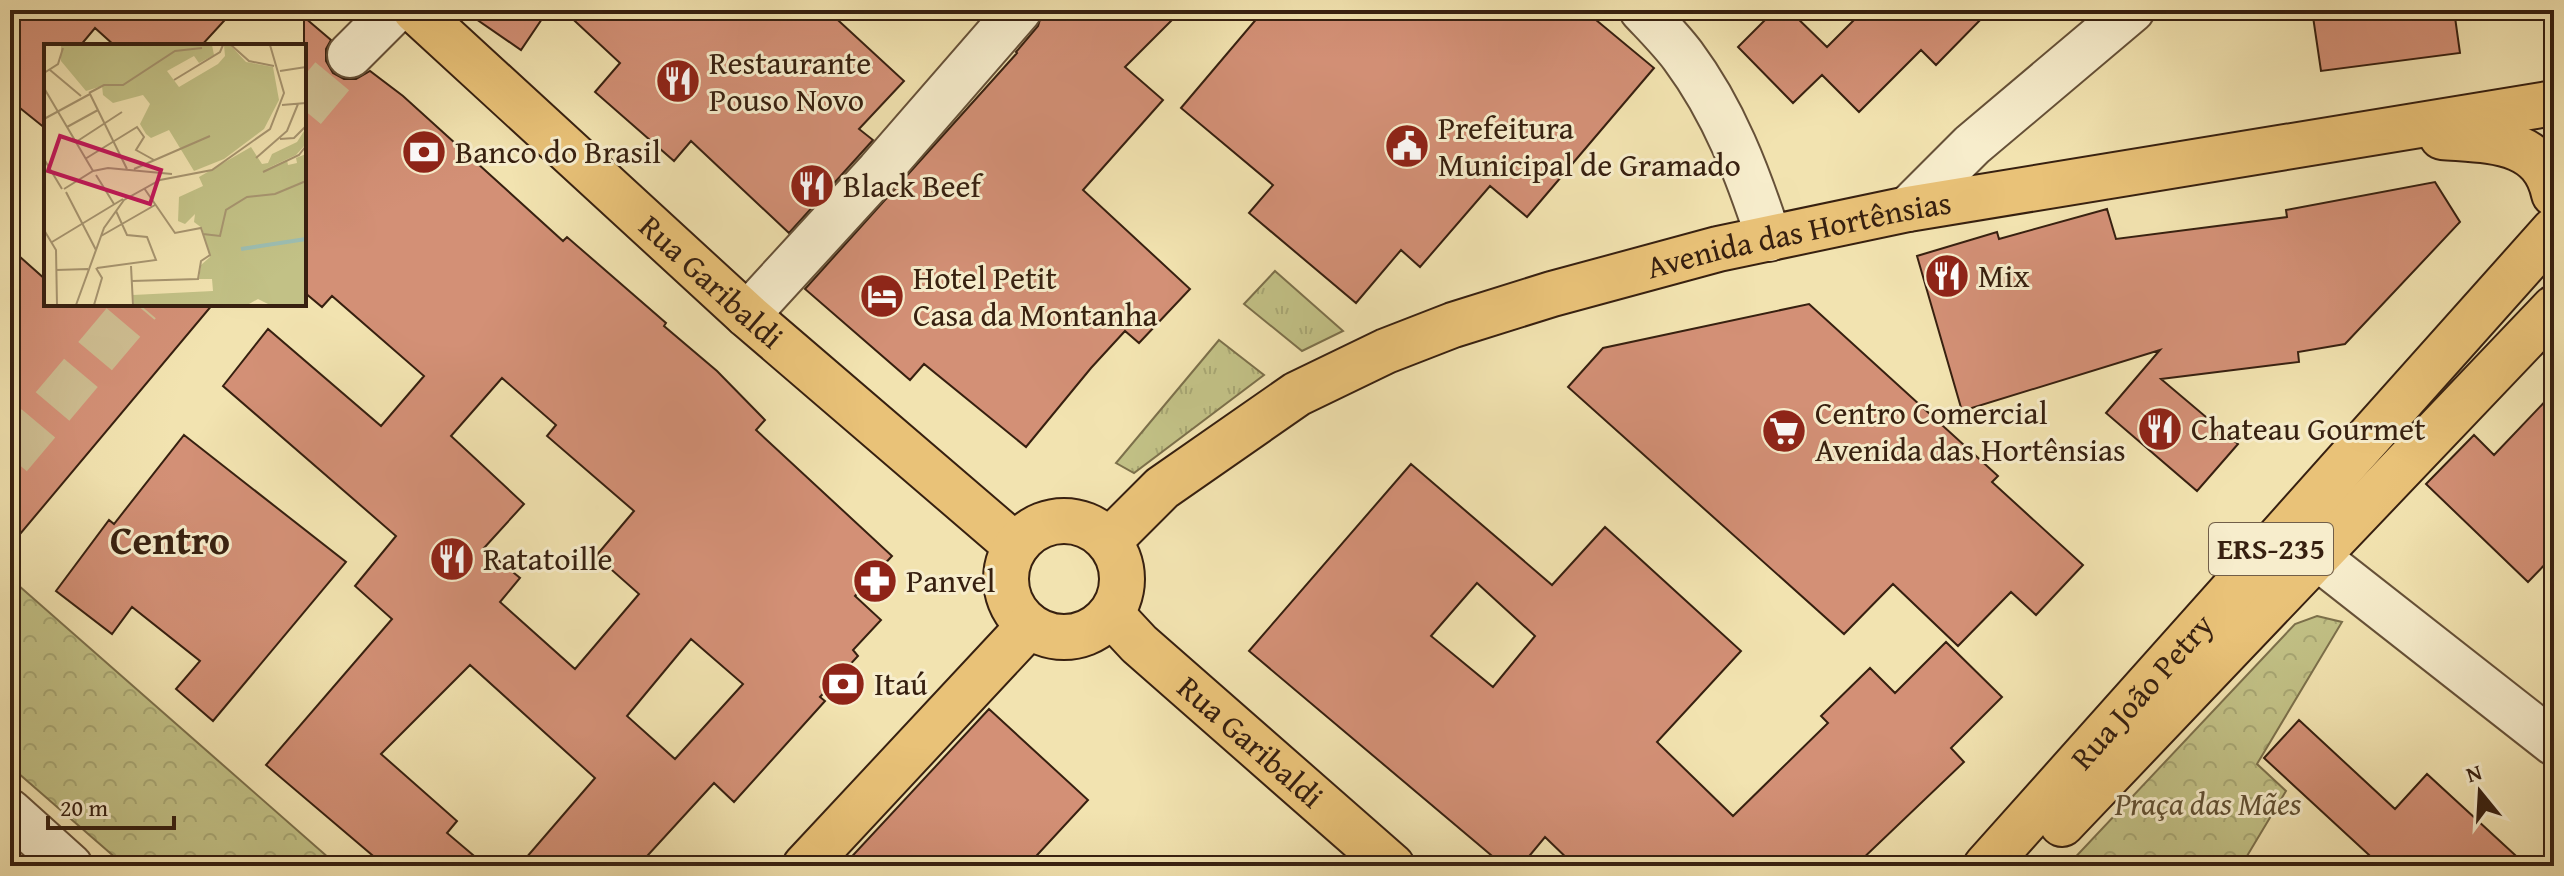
<svg xmlns="http://www.w3.org/2000/svg" width="2564" height="876" viewBox="0 0 2564 876" font-family="'Gentium Book Plus',serif">
<defs>
<pattern id="grass-tufts" width="24" height="20" patternUnits="userSpaceOnUse" patternTransform="scale(2)"><rect width="24" height="20" fill="#c2c186"/><path d="M3 7l-1-3M5 7V3M7 7l1-3M15 17l-1-3M17 17v-4M19 17l1-3" fill="none" stroke="#a7a673"/></pattern>
<pattern id="forest-crowns" width="20" height="18" patternUnits="userSpaceOnUse" patternTransform="scale(2)"><rect width="20" height="18" fill="#c2c186"/><path d="M2 6a3 3 0 1 1 6 0M12 15a3 3 0 1 1 6 0" fill="none" stroke="#a7a673"/></pattern>
</defs>
<rect width="100%" height="100%" fill="#f2e3b0"/>
<filter id="stains"><feTurbulence type="fractalNoise" baseFrequency=".0025" numOctaves="4"/><feColorMatrix values="0 0 0 0 .2 0 0 0 0 .09 0 0 0 0 .02 0 0 0 .5 -.17"/></filter>
<radialGradient id="worn" r=".72"><stop offset=".6" stop-color="#630" stop-opacity="0"/><stop offset="1" stop-color="#630" stop-opacity=".3"/></radialGradient>
<path fill="url(#grass-tufts)" stroke="#7c704b" stroke-width="2" d="M1275,271l68,60 -41,20 -58,-47z
M1219,340l45,35 -130,98 -18,-10z"/>
<path fill="url(#forest-crowns)" stroke="#7c704b" stroke-width="2" d="M10,578l328,288h-213l-115,-100z
M2317,616l25,6 -85,142 29,27 -45,75h-174l228,-242z"/>
<path fill="#d39076" stroke="#372010" stroke-width="2" fill-rule="evenodd" d="M10,10h224l-33,36h-86l-20,-18 -15,18h-34v83l-36,-29z
M463,10h85l-27,40z
M563,10h264l77,71 -45,48 14,11 -84,93 -98,-92 -17,20 -79,-69 25,-29z
M1043,10h139l-57,57 38,33 -80,90 107,99 -51,54 -14,-12 -34,37 -65,79 -102,-83 -14,16 -105,-91 212,-236 -1,-1 22,-26z
M1264,10h320l70,58 -127,149 -37,-31 -70,81 -19,-17 -45,53 -107,-90 24,-28 -92,-77z
M1775,10h14l38,37 37,-37h126l-54,55 -15,-15 -62,62 -37,-37 -29,28 -55,-56z
M2312,10h142l6,43 -139,18z
M304,17l27,23 -5,9v12l7,12 11,6h12l14,-8 33,25 160,145 4,-4 99,86 -2,3 53,45 48,49 -9,10 136,126 -37,40 26,24 -28,30 5,6 -38,41 5,4 -91,101 -20,-19 -76,83h-119l76,-88 -125,-113 -89,89 76,67 -10,12 39,33h-101l-119,-101 126,-146 -37,-33 41,-50 -173,-150 45,-57 113,97 43,-50 -92,-80 -10,11 -18,-15zM502,378l54,47 -9,11 87,75 -38,45 43,38 -64,75 -75,-67 20,-24 -36,-30 40,-44 -73,-68zM691,639l52,45 -68,75 -48,-43z
M2435,182l25,40 -115,122 -47,8 1,10 -138,17 77,65 -41,47 -91,-78 54,-63 -198,61 -45,-155 80,-24 2,7 108,-30 9,30 171,-22 -1,-7z
M10,248l36,32v24h167l-203,242z
M1809,304l189,172 -6,6 91,83 -47,50 -25,-23 -53,54 -65,-62 -49,50 -276,-247 35,-39z
M2554,392v163l-26,27 -102,-98 48,-49 20,20z
M184,435l162,127 -133,159 -37,-32 24,-28 -68,-54 -20,27 -56,-43 53,-71 5,4z
M1411,464l141,121 53,-58 136,124 -84,91 76,74 95,-93 -7,-7 49,-48 25,25 51,-51 56,55 -51,51 13,14 -109,104h-280l-30,-29 -24,29h-17l-255,-215zM1477,583l58,53 -42,51 -62,-51z
M989,709l99,91 -61,66h-184z
M2299,720l96,89 32,-35 100,92h-146l-117,-108z"/>
<g fill="none" stroke-linecap="round" stroke-linejoin="round">
<path stroke="#cdbc90" stroke-width="44" stroke-dasharray="44 22" stroke-linecap="butt" d="M304,110l46,-55
M10,457l129,-153"/>
<g stroke="#665138" stroke-width="48">
<path id="minor" d="M1642,10c14,15 29,30 41,46 41,55 65,118 86,183
M350,55l45,-45
M1908,209l64,-64 160,-135
M747,315l132,-144 140,-161
M2317,557l237,186
M10,812l60,54"/>
</g>
<g stroke="#372010" stroke-width="48">
<g id="major">
<path id="s1" d="M415,10l332,305 269,231"/>
<path d="M2442,137c47,4 100,1 112,57"/>
<circle cx="1064" cy="579" r="58"/>
<path id="s2" d="M1109,541l53,-53 135,-94 89,-43 67,-26 99,-31 166,-45 190,-40 646,-106"/>
<path id="s3" d="M1112,615l27,29 253,222"/>
<path d="M2062,824l492,-516"/>
<path d="M805,866l224,-240"/>
<path id="s4" d="M1986,866l568,-636"/>
</g>
</g>
<use href="#minor" stroke="#f7edcc" stroke-width="44"/>
<use href="#major" stroke="#e9c278" stroke-width="44"/>
</g>
<defs>
<g id="restaurant-disc" transform="scale(2.3)"><circle r="9.5" fill="#8f2418" stroke="#f7edcc"/><path d="M-5-6h1v4h1v-4h1v4h1v-4h1v5L-1.5 .5V6h-2V.5L-5-1ZM5-6V6H3V1.5H1.5Q1.5-4 5-6Z" fill="#fff"/></g>
<g id="civic-disc" transform="scale(2.3)"><circle r="9.5" fill="#8f2418" stroke="#f7edcc"/><path d="M-.6-6.5H3V-4.5H.6V-3L4-1V1h2V6H-6V1h2V-1L-.6-3ZM-1.2 2.5V6h2.4V2.5Z" fill="#fff"/></g>
<g id="bank-disc" transform="scale(2.3)"><circle r="9.5" fill="#8f2418" stroke="#f7edcc"/><path d="M-6-4H6V4H-6ZM0-2.3a2.3 2.3 0 1 0 0 4.6a2.3 2.3 0 1 0 0-4.6Z" fill="#fff"/></g>
<g id="hotel-disc" transform="scale(2.3)"><circle r="9.5" fill="#8f2418" stroke="#f7edcc"/><path d="M-6-4.5h1.5V1H6V5H4.5V3h-9V5H-6ZM-4 0a1.8 1.8 0 1 1 3.6 0ZM.5 0V-2.5h3Q6-2.5 6 0Z" fill="#fff"/></g>
<g id="supermarket-disc" transform="scale(2.3)"><circle r="9.5" fill="#8f2418" stroke="#f7edcc"/><path d="M-6-5.5h2.5l.6 2H6L4.5 2H-2.5L-4.4-4H-6ZM-1.5 3.2a1.3 1.3 0 1 0 .1 0ZM3 3.2a1.3 1.3 0 1 0 .1 0Z" fill="#fff"/></g>
<g id="pharmacy-disc" transform="scale(2.3)"><circle r="9.5" fill="#8f2418" stroke="#f7edcc"/><path d="M-2-6h4v4h4v4h-4v4h-4v-4h-4v-4h4Z" fill="#fff"/></g>
</defs>
<g fill-rule="evenodd">
<use href="#restaurant-disc" x="678" y="81"/>
<use href="#civic-disc" x="1407" y="146"/>
<use href="#bank-disc" x="424" y="152"/>
<use href="#restaurant-disc" x="812" y="186"/>
<use href="#restaurant-disc" x="1947" y="276"/>
<use href="#hotel-disc" x="882" y="296"/>
<use href="#restaurant-disc" x="2160" y="429"/>
<use href="#supermarket-disc" x="1784" y="431"/>
<use href="#restaurant-disc" x="452" y="559"/>
<use href="#pharmacy-disc" x="875" y="581"/>
<use href="#bank-disc" x="843" y="684"/>
</g>
<g text-anchor="middle" stroke-width="6" stroke-linejoin="round" paint-order="stroke">
<rect fill="#f7edcc" stroke="#715e48" stroke-width="2" x="2209" y="523" width="124" height="52" rx="6"/>
<g font-size="30" font-weight="bold" fill="#372010">
<text x="2271" y="559">ERS-235</text>
</g>
<g font-size="32" fill="#372010" stroke="#f7edcc" text-anchor="start">
<text x="709" y="74">Restaurante<tspan x="709" dy="37">Pouso Novo</tspan></text>
<text x="1438" y="139">Prefeitura<tspan x="1438" dy="37">Municipal de Gramado</tspan></text>
<text x="455" y="163">Banco do Brasil</text>
<text x="843" y="197">Black Beef</text>
<text x="1978" y="287">Mix</text>
<text x="913" y="289">Hotel Petit<tspan x="913" dy="37">Casa da Montanha</tspan></text>
<text x="1815" y="424">Centro Comercial<tspan x="1815" dy="37">Avenida das Hortênsias</tspan></text>
<text x="2191" y="440">Chateau Gourmet</text>
<text x="483" y="570">Ratatoille</text>
<text x="906" y="592">Panvel</text>
<text x="874" y="695">Itaú</text>
</g>
<g font-size="32" fill="#372010" stroke="#f7edcc">
<text dy="11" stroke="none"><textPath href="#s2" startOffset="768">Avenida das Hortênsias</textPath></text>
<text dy="11" stroke="none"><textPath href="#s1" startOffset="402">Rua Garibaldi</textPath></text>
<text dy="11" stroke="none"><textPath href="#s4" startOffset="234">Rua João Petry</textPath></text>
<text dy="11" stroke="none"><textPath href="#s3" startOffset="188">Rua Garibaldi</textPath></text>
</g>
<g font-size="32" font-style="italic" fill="#615033" stroke="#f7edcc">
<text x="2208" y="815">Praça das Mães</text>
</g>
<g font-size="40" font-weight="bold" fill="#372010" stroke="#f7edcc">
<text x="170" y="554">Centro</text>
</g>
</g>
<g transform="translate(44 44)">
<rect width="262" height="262" fill="#f2e3b0"/>
<path d="M0,1h168l2,10 -15,8 -5,-7 -27,15 12,16 39,-23 7,-8 -1,-11h6l16,17 27,5 6,33 -15,29 -40,30 -30,12 -25,-41 -18,8 -5,-4 -6,-10 10,-20 -7,-9 -30,8 -10,-8 -1,-9 -16,5 -25,-30v-15zM262,84v16l-10,11 -32,15 23,-10 1,5 9,-2 -1,-5 10,-4v151h-36l-12,-6 -9,5 -115,1 -1,-10 80,-4 -1,-12h-13l2,-14 9,-8 -8,-29 -8,-6 1,-8 -10,10 -7,-3 1,-24 24,-11 -4,-9 52,-30 11,17 6,-1 4,-9 25,-12z" fill="#c2c186"/>
<path fill="none" stroke="#9cbdb1" stroke-width="4" d="M197,205l65,-10"/>
<path fill="none" stroke="#a79570" stroke-width="2" d="M187,1l18,16 25,5M6,26l31,26M236,27l26,-4M0,29l14,-9 5,-16M130,36l46,-28 3,-7M0,44l49,83M45,49l15,-8h19l52,-34 27,-3M238,61l24,-2M0,75l46,-25 37,75M23,83l31,-17M236,95l14,-1 12,-12M32,98l46,-30M212,114l31,-27 11,-27M0,115l18,30M41,115l52,-32 7,10 -8,13 18,10M90,125l76,-33M219,128l36,-17 7,-9M52,131l18,29M20,145l29,-18 15,-3 64,6M22,148l30,58M0,186l12,20 1,55M159,190l17,2 6,-26 21,-13 28,-3 31,-13M57,192l54,-31M8,198l71,-43M87,222l2,39M53,224l59,-8 -9,-23 -20,-2 -11,-24M12,226l32,-1M88,237l66,-2 3,-18 9,-6 -9,-27 -26,5 -31,-45M32,261l28,-77 20,-28 36,-20 52,-10 58,-41 14,-36 -14,-48M50,261l8,-27 -6,-10"/>
<path fill="#c2185b" fill-opacity="0.15" stroke="#c2185b" stroke-width="4" d="M16,92l101,34 -11,34 -102,-33z"/>
<rect width="262" height="262" fill="none" stroke="#372010" stroke-width="4"/>
</g>
<rect width="2564" height="876" fill="none" stroke="#f2e3b0" stroke-width="40"/>
<rect x="12" y="12" width="2540" height="852" fill="none" stroke="#372010" stroke-width="4"/>
<rect x="20" y="20" width="2524" height="836" fill="none" stroke="#372010" stroke-width="2"/>
<g transform="translate(2480 792) rotate(342)" stroke="#f7edcc" stroke-width="6" paint-order="stroke">
<path d="M0-6L14 30L0 20L-14 30Z" fill="#372010"/>
<text y="-12" font-size="22" font-weight="bold" text-anchor="middle" fill="#372010">N</text>
</g>
<path d="M48 816v12h126v-12" fill="none" stroke="#372010" stroke-width="4"/>
<text x="60" y="816" font-size="24" fill="#372010" stroke="#f7edcc" stroke-width="6" paint-order="stroke">20 m</text>
<rect width="100%" height="100%" filter="url(#stains)"/>
<rect width="100%" height="100%" fill="url(#worn)"/>
</svg>
